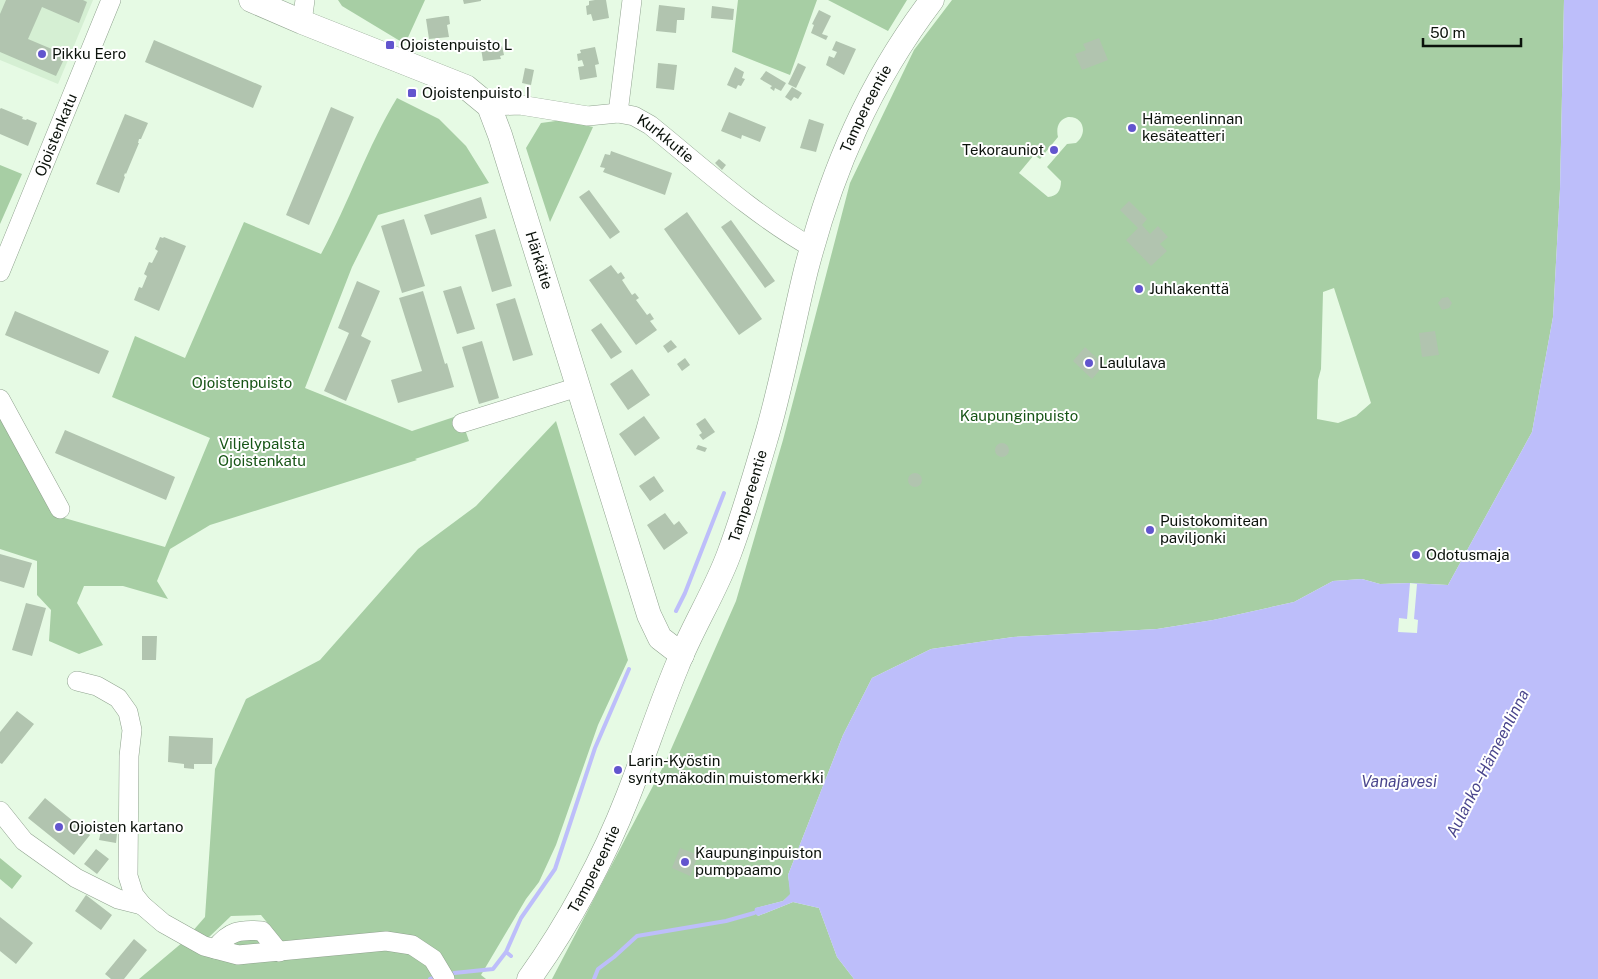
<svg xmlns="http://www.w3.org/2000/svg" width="1598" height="979" viewBox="0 0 1598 979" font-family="'Public Sans',sans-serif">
<rect width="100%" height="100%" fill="#e6fae4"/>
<path fill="#d5efd3" d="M0,0h93l-35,84 -58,-24z"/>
<path fill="#a7cea4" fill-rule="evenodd" d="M338,0h87l-20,44 -63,-38z
M738,0h79l-27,75 -58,-23z
M828,0h79l-19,31z
M952,0h612l-4,189 -7,128 -21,115 -84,153 -38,-2 -30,1 -18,-5 -29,2 -39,21 -81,18 -56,9 -144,8 -82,12 -59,29 -29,57 -55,140 3,19 -8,7 -27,7 2,8 35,-14 26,6 18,49 17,22h-302l113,-216 71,-162 47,-161 67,-257 64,-133zM1068,117c16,-1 20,17 8,26l-9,1 -20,23 14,14c0,10 -4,15 -13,16l-29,-24 15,-18 6,4 18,-22c-2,-9 0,-17 10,-20zM1334,288l37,115 -15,13 -18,7 -21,-4 1,-39 3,-11 2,-77z
M397,98l42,21 27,27 23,37 -111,32 -26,52 -47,121 107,43 48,-16 9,26 -54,18 2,1 -207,65 -40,24 -13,32 11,18 -45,-13h-39l-7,17 26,42 -24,9 -30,-13 2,-31 -14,-15v-34l-37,-12v-131l54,97 111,32 45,-109 -98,-41 23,-61 50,22 59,-136 77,32c28,-51 46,-107 76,-156z
M563,120l30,7 -43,95 -24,-74 15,-25z
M0,165l22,9 -22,50z
M556,421l72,239 -30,65 -42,120 -17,37 -13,17 -45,76 5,4h-34l-38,-41 -130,8 -5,-9 -18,-22 -30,1 -24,23 -16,-6 14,-16 10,-148 31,-70 74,-39 98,-111 58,-43z
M0,858l22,18 -10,13 -12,-10z
M251,935l22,12 -40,-1v-6z
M183,942l20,13 205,-8 22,19 7,13h-298z"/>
<path fill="#bdbefa" d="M1564,0h34v979h-744l-17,-22 -18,-49 -26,-6 -35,14 -4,-3 1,-5 28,-7 7,-7 -2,-19 55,-140 29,-57 59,-29 82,-12 144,-8 56,-9 81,-18 39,-21 29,-2 18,5 30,-1 38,2 84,-153 21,-115 7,-128z"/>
<path fill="#e6fae4" d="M1410,583l7,1 -3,35 4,1 -1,13 -19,-1 1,-14 8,1z"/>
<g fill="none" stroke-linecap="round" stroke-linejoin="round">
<path stroke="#bdbefa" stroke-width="4" d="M676,611l9,-18 39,-100
M506,952l15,-34 34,-49 40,-121 34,-79
M454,973l39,-4 13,-17 5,4
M430,979l3,-1
M594,979l4,-10 16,-12 23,-21 89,-15 28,-8"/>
</g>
<path fill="#b1c4af" d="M6,0h77l4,2 -8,21 -37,-16 -14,32 38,16 -10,21 -56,-24v-38z
M463,0h18v1l-17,3z
M595,0h11l3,18 -16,3 -2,-7 -4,1 -1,-9 3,-1v-4z
M659,5l26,3 -1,12h-7l-1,13 -20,-2z
M712,6l22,3 -1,11 -22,-2z
M819,10l12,6 -9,18 6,2 -2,4 -15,-7 3,-8 -2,-1z
M446,16h3l1,8 -3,1 2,12 -20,2 -3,-20z
M1099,38l9,22 -26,10 -7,-16 11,-4 -3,-6z
M154,40l108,46 -9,22 -108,-46z
M498,40l1,7 3,-1 2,9 -4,1 1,3 -18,2 -3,-19z
M836,41l20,8 -12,26 -18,-10 3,-9 5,2 3,-6 -5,-2z
M595,47l4,17 -4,1 2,12 -17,3 -2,-13 6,-1 -2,-6 -4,1 -1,-7 4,-1 -1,-3z
M658,63l19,2 -3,25 -18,-2z
M798,63l8,4 -10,21 -8,-4z
M735,67l9,5 -2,6 3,1 -4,7 -3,-1 -2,4 -9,-4z
M525,68l9,2 -3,15 -9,-2z
M766,71l20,12 -5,8 -6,-3 -1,3 -4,-3 2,-2 -12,-7z
M792,87l10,6 -4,6 -4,-2 -3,4 -6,-4z
M331,107l23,10 -45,108 -23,-10z
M1,108l22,9 -1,2 4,1 1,-1 10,4 -9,23 -28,-12v-25z
M729,112l37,15 -6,15 -18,-7 -1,4 -20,-8z
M125,114l23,9 -7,16h-2l-1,4h1l-13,31 -1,-1 -1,3 1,1 -6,16 -23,-9z
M809,119l15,5 -8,28 -16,-4z
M611,151l61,22 -7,22 -62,-23 2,-4 -5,-1 5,-13 5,1z
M719,159l7,6 -4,5 -7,-7z
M589,190l31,42 -10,7 -31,-42z
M481,197l6,21 -56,17 -7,-20z
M1129,201l18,18 -5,6 8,9 8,-8 10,11 -8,7 7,7 -16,15 -25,-26 12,-12 -18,-18z
M687,212l75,107 -23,16 -75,-106z
M404,219l21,67 -23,7 -21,-67z
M731,220l44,61 -10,7 -44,-61z
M495,229l17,57 -20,6 -17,-57z
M160,237l3,1 1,-1 22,9 -27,65 -25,-11 5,-13 3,1 5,-12 -3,-2 5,-12 3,1 6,-12 -3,-2z
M611,265l7,9 3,-2 4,6 -3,2 10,15 3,-2 4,5 -3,2 11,15 3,-2 4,6 -4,2 7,9 -21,15 -47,-65z
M357,281l23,10 -19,45 10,5 -25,60 -22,-10 25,-58 -11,-5z
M461,286l14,43 -18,5 -14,-43z
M423,291l22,73 2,-1 7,24 -56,16 -7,-23 31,-9 -23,-73z
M1448,297l4,6 -3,5 -7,2 -4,-7 4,-5z
M515,298l18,57 -20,6 -17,-57z
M15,311l94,40 -10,23 -94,-39z
M601,323l21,29 -11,7 -20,-29z
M1435,331l4,24 -17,2 -3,-24z
M671,340l6,7 -9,6 -5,-7z
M482,341l17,57 -20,6 -17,-57z
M1085,347l19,18 -12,14 -19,-18z
M685,358l5,7 -8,6 -5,-7z
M632,369l18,26 -22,15 -18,-26z
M644,416l16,22 -25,18 -16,-22z
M705,418l10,14 -12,8 -4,-5 3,-2 -6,-9z
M65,430l110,47 -9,23 -111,-47z
M995 450a7 7 0 1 1 14 0a7 7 0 1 1-14 0Z
M698,445l9,3 -2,4 -9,-3z
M908 480a7 7 0 1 1 14 0a7 7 0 1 1-14 0Z
M654,476l10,15 -14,10 -11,-15z
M665,513l9,12 5,-4 9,12 -24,17 -17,-25z
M1141,526h17v8h-16z
M0,554l32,9 -8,25 -24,-7z
M26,603l20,5 -14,48 -20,-6z
M142,636h15l-1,24h-14z
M17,711l17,13 -32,40 -2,-1v-31z
M169,736l44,2 -1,26h-18v5l-10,-1v-4l-16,-2z
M45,798l45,37 -16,20 -46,-37z
M101,831l16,3 -1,9 -17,-3z
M680,848l18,7 -8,21 -18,-8z
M96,849l13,10 -12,15 -13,-10z
M86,895l26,20 -11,15 -26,-19z
M0,917l33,26 -17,21 -16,-13z
M134,939l13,11 -23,29h-13l-6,-5z"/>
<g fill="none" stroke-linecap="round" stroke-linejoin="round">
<g stroke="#90a38f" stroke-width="20">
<g id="minor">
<path d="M302,22l3,-22"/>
<path id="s1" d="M489,106l31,-1 68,11 30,-3 16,3 16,9c52,42 104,90 163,123"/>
<path d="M618,113l14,-113"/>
<path id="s2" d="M0,272l111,-272"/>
<path d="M0,399l60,110"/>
<path d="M462,423l116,-36"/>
<path d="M77,681l20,5 21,12 10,14 4,18 -3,26 -1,120 6,19 8,10 21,18 41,23 34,9 148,-14 26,4 21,14 12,20"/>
<path d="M0,811l24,30 52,37 42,21 24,6"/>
<path d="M215,949c14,-18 25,-20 47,-18l17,21"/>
</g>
</g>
<g stroke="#90a38f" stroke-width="25">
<g id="major">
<path id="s3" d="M251,0l51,22 164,65 23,19 11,29 149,480 11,23 22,17"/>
<path id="s4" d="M529,979c39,-54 75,-121 99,-183 17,-43 31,-87 49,-130 15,-38 38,-74 52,-112 15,-40 27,-82 39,-123 15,-53 25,-108 38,-161 26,-100 63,-187 126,-270"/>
</g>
</g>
<use href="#minor" stroke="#fff" stroke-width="19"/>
<use href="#major" stroke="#fff" stroke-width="24"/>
</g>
<g fill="#6255ce" stroke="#fff" stroke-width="2">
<rect x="385" y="40" width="10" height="10" rx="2.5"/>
<circle cx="42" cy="54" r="5"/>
<rect x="407" y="88" width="10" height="10" rx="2.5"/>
<circle cx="1132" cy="128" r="5"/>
<circle cx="1054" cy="150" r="5"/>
<circle cx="1139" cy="289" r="5"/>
<circle cx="1089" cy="363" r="5"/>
<circle cx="1150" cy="530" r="5"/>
<circle cx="1416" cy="555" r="5"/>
<circle cx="618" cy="770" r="5"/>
<circle cx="59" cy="827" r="5"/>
<circle cx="685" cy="862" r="5"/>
</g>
<g text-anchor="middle" stroke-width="4" stroke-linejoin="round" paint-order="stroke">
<g font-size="15" fill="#0b120b" stroke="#fff" text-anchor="start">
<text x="400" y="50">Ojoistenpuisto L</text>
<text x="52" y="59">Pikku Eero</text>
<text x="422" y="98">Ojoistenpuisto I</text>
<text x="1142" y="124">Hämeenlinnan<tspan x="1142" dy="17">kesäteatteri</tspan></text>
<text x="1044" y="155" text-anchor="end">Tekorauniot</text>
<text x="1149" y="294">Juhlakenttä</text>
<text x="1099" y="368">Laululava</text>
<text x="1160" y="526">Puistokomitean<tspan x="1160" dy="17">paviljonki</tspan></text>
<text x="1426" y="560">Odotusmaja</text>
<text x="628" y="766">Larin-Kyöstin<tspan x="628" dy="17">syntymäkodin muistomerkki</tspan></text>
<text x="69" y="832">Ojoisten kartano</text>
<text x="695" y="858">Kaupunginpuiston<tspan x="695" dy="17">pumppaamo</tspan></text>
</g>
<g font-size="15" fill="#0b120b" stroke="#fff">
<text dy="5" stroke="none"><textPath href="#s4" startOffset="938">Tampereentie</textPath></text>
<text dy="5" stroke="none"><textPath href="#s2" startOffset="148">Ojoistenkatu</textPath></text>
<text dy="5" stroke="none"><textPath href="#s1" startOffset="185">Kurkkutie</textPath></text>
<text dy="5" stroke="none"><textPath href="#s3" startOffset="424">Härkätie</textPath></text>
<text dy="5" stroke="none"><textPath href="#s4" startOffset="532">Tampereentie</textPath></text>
<text dy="5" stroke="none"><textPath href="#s4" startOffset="128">Tampereentie</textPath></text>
</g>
<g font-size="15" fill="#175516" stroke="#fff">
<text x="242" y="388">Ojoistenpuisto</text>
<text x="1019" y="421">Kaupunginpuisto</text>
<text x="262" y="449">Viljelypalsta<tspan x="262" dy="17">Ojoistenkatu</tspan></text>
</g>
<g font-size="16" font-style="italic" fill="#4a468d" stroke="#fff">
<text transform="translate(1487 763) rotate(-63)" y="6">Aulanko–Hämeenlinna</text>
<text x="1399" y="787">Vanajavesi</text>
</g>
</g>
<path d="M1423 38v8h98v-8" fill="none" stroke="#0b120b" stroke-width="2.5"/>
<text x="1430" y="38" font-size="15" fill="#0b120b" stroke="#ffffff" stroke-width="4" paint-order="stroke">50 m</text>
</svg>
